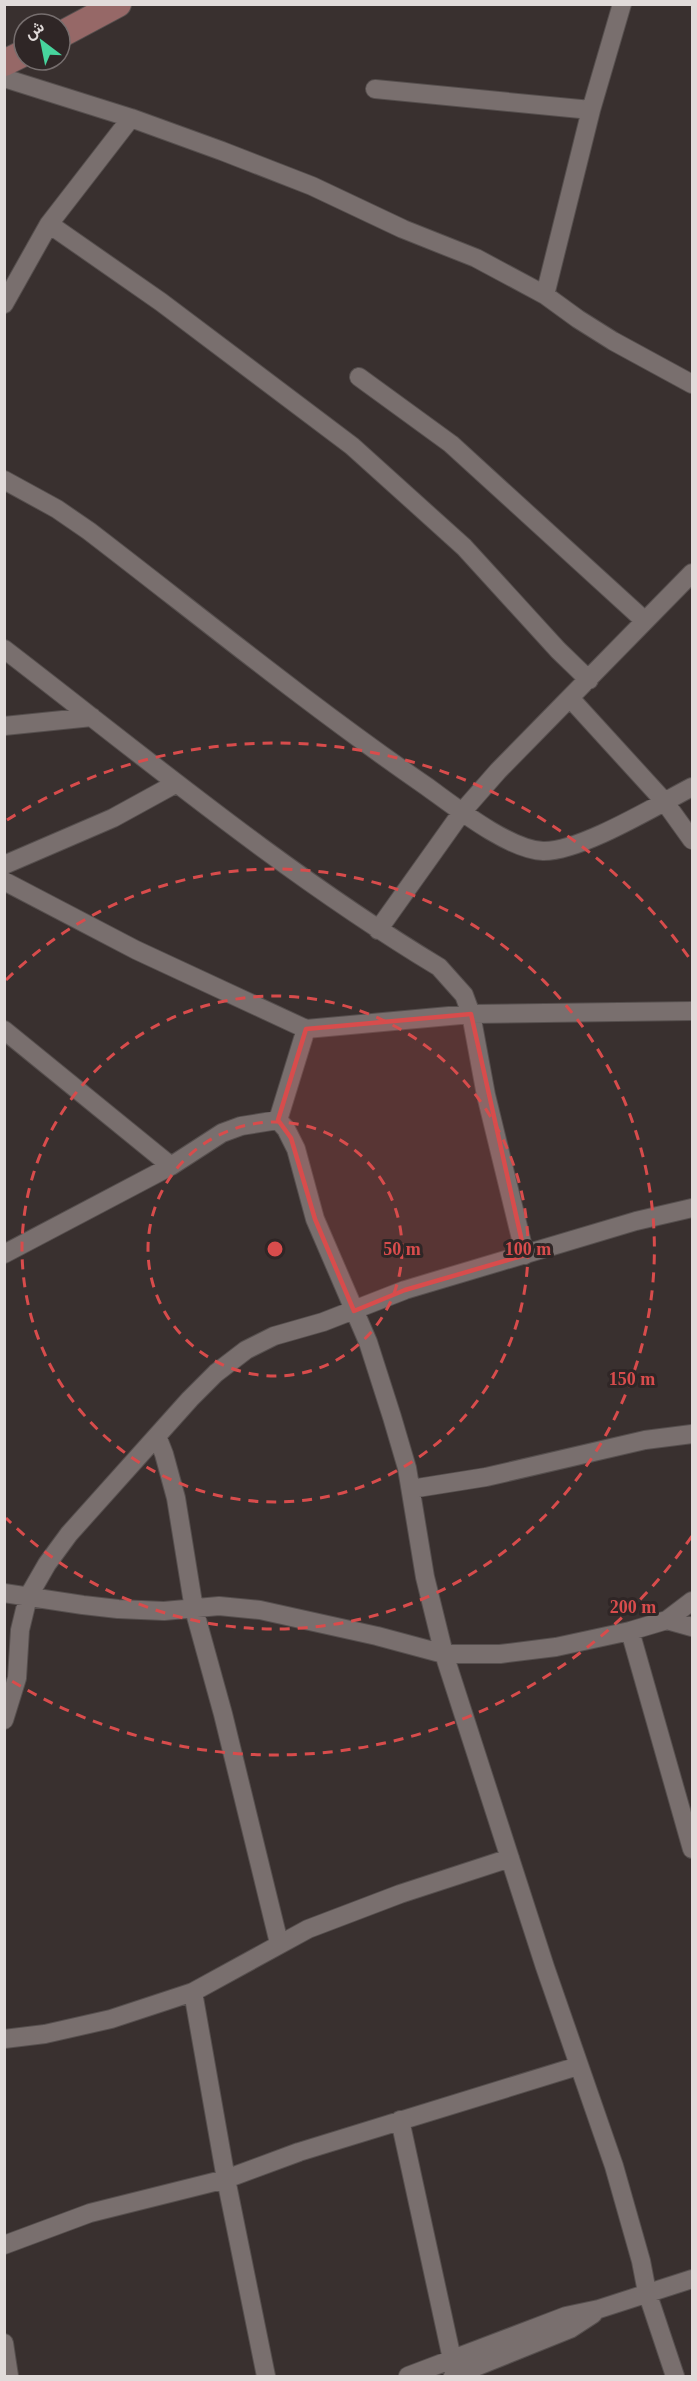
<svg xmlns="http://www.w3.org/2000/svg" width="697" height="2381" viewBox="0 0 697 2381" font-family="'Times New Roman',Vazirmatn,serif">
<rect width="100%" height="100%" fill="#39302f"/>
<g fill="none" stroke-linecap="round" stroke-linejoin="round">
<g stroke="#564f4e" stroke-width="20">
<path id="street" d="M4,78l127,40 91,33 90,35 91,43 73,29 69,37 33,24 35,22 79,43
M375,89l216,21
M49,224l112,78 191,144 112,101 94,103 31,30
M545,295l46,-185 31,-106
M4,304l45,-80 82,-106
M359,377l92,67 194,177
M4,480l53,29 32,22c112,86 221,175 337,255 28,20 83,64 117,65 37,1 114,-46 149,-64
M4,649c143,110 281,225 435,318l25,28 7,19 15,81 39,160
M570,698l94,103 28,39
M4,726l88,-9
M4,865l109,-47 62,-34
M4,881l132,69 170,79 165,-15 221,-3
M378,930l84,-118 36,-41 194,-198
M4,1030l167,136
M278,1120l8,9 10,20 19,70 53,123 24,75 15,51 18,109 19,77 101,313 69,199 27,95 6,31 28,84
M4,1254l167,-88 51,-33 19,-7 37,-6 28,-91
M157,1436l7,18 12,44 18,111 29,105 56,229
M411,1489l75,-12 159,-37 47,-6
M4,1593l79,12 35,4 46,2 55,-5 41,4 117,26 67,18h56l56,-7 74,-16 37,-11 25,-19
M667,1620l25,7
M630,1631l62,218
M4,1720l13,-42 3,-48 8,-33 19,-33 22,-30 121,-135 26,-26 30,-23 28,-14 49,-14 82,-32 231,-69 56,-13
M193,1992l33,187 40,197
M4,2039l41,-5 66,-15 82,-27 115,-63 92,-35 110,-36
M400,2120l52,239
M4,2245l86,-32 136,-34 73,-27 279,-86
M4,2343l5,33
M408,2376l158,-60 33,-7 93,-30
M453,2376l117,-47 23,-15"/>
</g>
<g stroke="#564f4e" stroke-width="28">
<path id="secondary" d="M60,35l58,-31
M4,63l20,-10"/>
</g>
<use href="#street" stroke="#796f6e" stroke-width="18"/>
<use href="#secondary" stroke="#966867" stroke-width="26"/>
</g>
<path fill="#d84c4c" fill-opacity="0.2" stroke="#d84c4c" stroke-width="4.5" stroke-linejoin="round" d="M471,1014l54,241 -120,35 -51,21 -39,-92 -24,-81 -13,-18 28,-91z"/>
<g fill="none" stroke="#d84c4c" stroke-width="3" stroke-dasharray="10 8">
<circle cx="275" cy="1249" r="127"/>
<circle cx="275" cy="1249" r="253"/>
<path d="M6 980A380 380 0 1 1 6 1518"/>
<path d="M692 1536A506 506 0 0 1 7 1678M7 820A506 506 0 0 1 692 962"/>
</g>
<circle cx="275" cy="1249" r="9" fill="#d84c4c" stroke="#2f2626" stroke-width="3"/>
<g font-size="18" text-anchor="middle" font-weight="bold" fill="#d84c4c" stroke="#2f2626" stroke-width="6" stroke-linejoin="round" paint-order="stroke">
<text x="402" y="1255">50 m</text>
<text x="528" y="1255">100 m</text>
<text x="632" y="1385">150 m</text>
<text x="633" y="1613">200 m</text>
</g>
<rect width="697" height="2381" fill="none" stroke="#e1dbda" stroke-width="12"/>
<g transform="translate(42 42) rotate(328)"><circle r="28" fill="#2f2626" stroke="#766e6e" stroke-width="1.5"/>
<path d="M0-4.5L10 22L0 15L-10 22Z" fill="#47d49d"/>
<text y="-9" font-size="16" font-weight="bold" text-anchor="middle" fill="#e1dbda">ش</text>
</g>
</svg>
